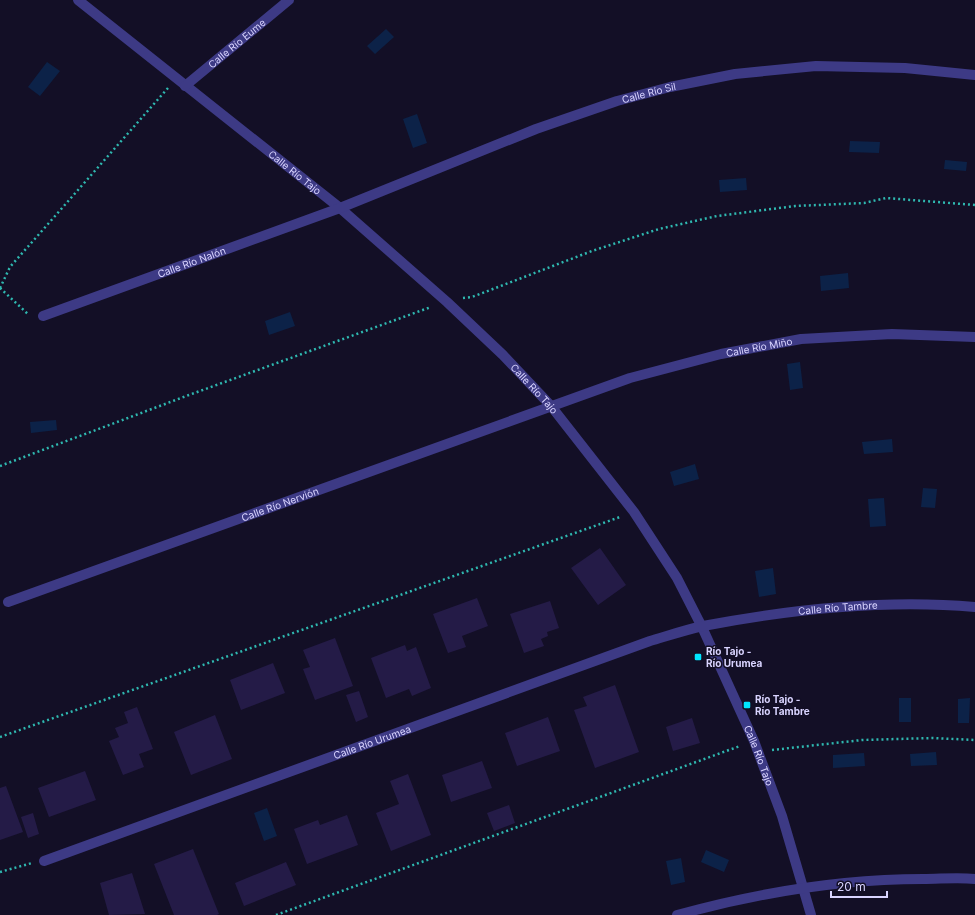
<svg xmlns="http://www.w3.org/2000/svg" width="975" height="915" viewBox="0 0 975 915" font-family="Inter,sans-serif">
<rect width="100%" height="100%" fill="#130f26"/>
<path fill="#0c2248" d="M386,29l8,8 -19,17 -8,-8z
M47,62l13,9 -20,25 -12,-9z
M417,114l10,29 -14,5 -10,-29z
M850,141l30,1 -1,11 -30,-1z
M945,160l22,2 -1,9 -22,-2z
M746,178l1,12 -27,2 -1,-12z
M848,273l1,15 -28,3 -1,-15z
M290,312l5,14 -26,9 -4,-14z
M800,362l3,26 -13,2 -3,-26z
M56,420l1,10 -26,3 -1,-11z
M892,439l1,13 -29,2 -2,-12z
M695,464l4,15 -25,7 -4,-14z
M923,488l14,1 -2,19 -14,-1z
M884,498l2,28 -16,1 -2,-28z
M773,568l3,26 -17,3 -4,-26z
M899,698h12v24h-12z
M970,698l-1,25h-11v-24z
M936,752l1,13 -26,1 -1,-12z
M864,753l1,13 -32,2v-13z
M267,808l10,28 -13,5 -10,-28z
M706,850l23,10 -5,12 -23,-10z
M681,858l4,24 -14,3 -5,-24z"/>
<path fill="#241b47" d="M600,548l26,37 -28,20 -27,-37z
M477,598l11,28 -26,10 4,11 -18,6 -15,-39z
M550,601l9,27 -12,4 1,4 -7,3 3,7 -20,7 -14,-39z
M335,638l18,48 -38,14 -12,-31 7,-2 -7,-17z
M405,645l2,6 9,-4 15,41 -19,8 -3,-7 -23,9 -15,-40z
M273,663l12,30 -44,17 -11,-30z
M615,685l24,67 -44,16 -21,-58 13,-4 -4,-9z
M359,691l9,26 -12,5 -10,-27z
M137,707l16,42 -14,5 5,13 -21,8 -14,-34 10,-4 -4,-9 13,-5 -4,-11z
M215,715l17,44 -41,16 -17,-43z
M548,717l12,34 -43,15 -12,-33z
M692,718l8,25 -27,8 -7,-24z
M482,761l10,27 -41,14 -9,-27z
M85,771l11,29 -47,17 -11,-29z
M408,774l23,61 -40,16 -15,-38 23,-9 -9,-23z
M6,786l17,46 -23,8v-52z
M509,805l6,18 -21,8 -7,-18z
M33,813l6,21 -11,4 -7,-21z
M347,815l11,30 -51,19 -13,-35 24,-9 2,5z
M193,849l26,65 -2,1h-43l-20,-51z
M286,862l10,23 -52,21 -9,-23z
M132,873l13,41 -36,1 -9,-32z"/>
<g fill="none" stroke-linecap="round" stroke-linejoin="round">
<path stroke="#2fb8b0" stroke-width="2.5" stroke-dasharray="2 3" stroke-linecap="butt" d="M0,288l10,-21 158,-179
M0,288l29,27
M463,298l9,-1 120,-46 67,-22 58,-13 78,-10 69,-3 22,-5 89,7
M0,466l189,-71 242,-88
M0,737l620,-220
M772,750l90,-10 71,-2 42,2
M0,872l32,-9
M276,915l464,-169"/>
<g stroke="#3d3a85" stroke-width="10">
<path id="s1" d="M78,0l262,208 107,94 56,53 48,51 83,106 43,66 25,49 52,114 28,75 29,99"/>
<path id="s2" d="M185,86l104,-86"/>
<path id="s3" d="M43,316l297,-108 196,-79 81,-28 53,-14 65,-13 81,-8 89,2 70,7"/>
<path id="s4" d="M8,602l622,-224 91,-24 80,-15 91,-5 83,3"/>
<path id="s5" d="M44,861l606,-220c17,-5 35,-11 53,-15 89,-17 182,-27 272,-19"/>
<path d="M677,915c80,-22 163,-36 246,-36 17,0 35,-2 52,0"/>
</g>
</g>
<g fill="#00e5ff" stroke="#130f26" stroke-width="1.5">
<rect x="694" y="653" width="8" height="8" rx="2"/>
<rect x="743" y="701" width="8" height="8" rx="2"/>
</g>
<g text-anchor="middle" stroke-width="3" stroke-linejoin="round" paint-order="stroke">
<g font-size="10" fill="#d9d4ff" stroke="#130f26">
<text dy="4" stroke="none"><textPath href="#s2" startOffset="67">Calle Río Eume</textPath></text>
<text dy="4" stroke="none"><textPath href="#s3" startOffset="646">Calle Río Sil</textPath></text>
<text dy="4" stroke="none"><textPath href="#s1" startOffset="277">Calle Río Tajo</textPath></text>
<text dy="4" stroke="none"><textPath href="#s3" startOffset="158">Calle Río Nalón</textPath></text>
<text dy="4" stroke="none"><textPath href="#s4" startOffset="794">Calle Río Miño</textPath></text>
<text dy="4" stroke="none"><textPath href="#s1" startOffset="600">Calle Río Tajo</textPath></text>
<text dy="4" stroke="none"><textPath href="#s4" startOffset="289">Calle Río Nervión</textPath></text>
<text dy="4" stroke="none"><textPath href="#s5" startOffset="836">Calle Río Tambre</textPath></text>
<text dy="4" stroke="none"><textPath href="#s5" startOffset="349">Calle Río Urumea</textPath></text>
<text dy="4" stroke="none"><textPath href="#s1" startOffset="1033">Calle Río Tajo</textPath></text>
</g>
<g font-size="10" font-weight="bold" fill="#d9d4ff" stroke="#130f26" text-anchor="start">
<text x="706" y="655">Río Tajo -<tspan x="706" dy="12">Río Urumea</tspan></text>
<text x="755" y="703">Río Tajo -<tspan x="755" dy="12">Río Tambre</tspan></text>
</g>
</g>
<path d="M831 891v6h56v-6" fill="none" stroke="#d9d4ff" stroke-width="2"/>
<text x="837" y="891" font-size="12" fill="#d9d4ff" stroke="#130f26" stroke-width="3" paint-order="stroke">20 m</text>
</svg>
